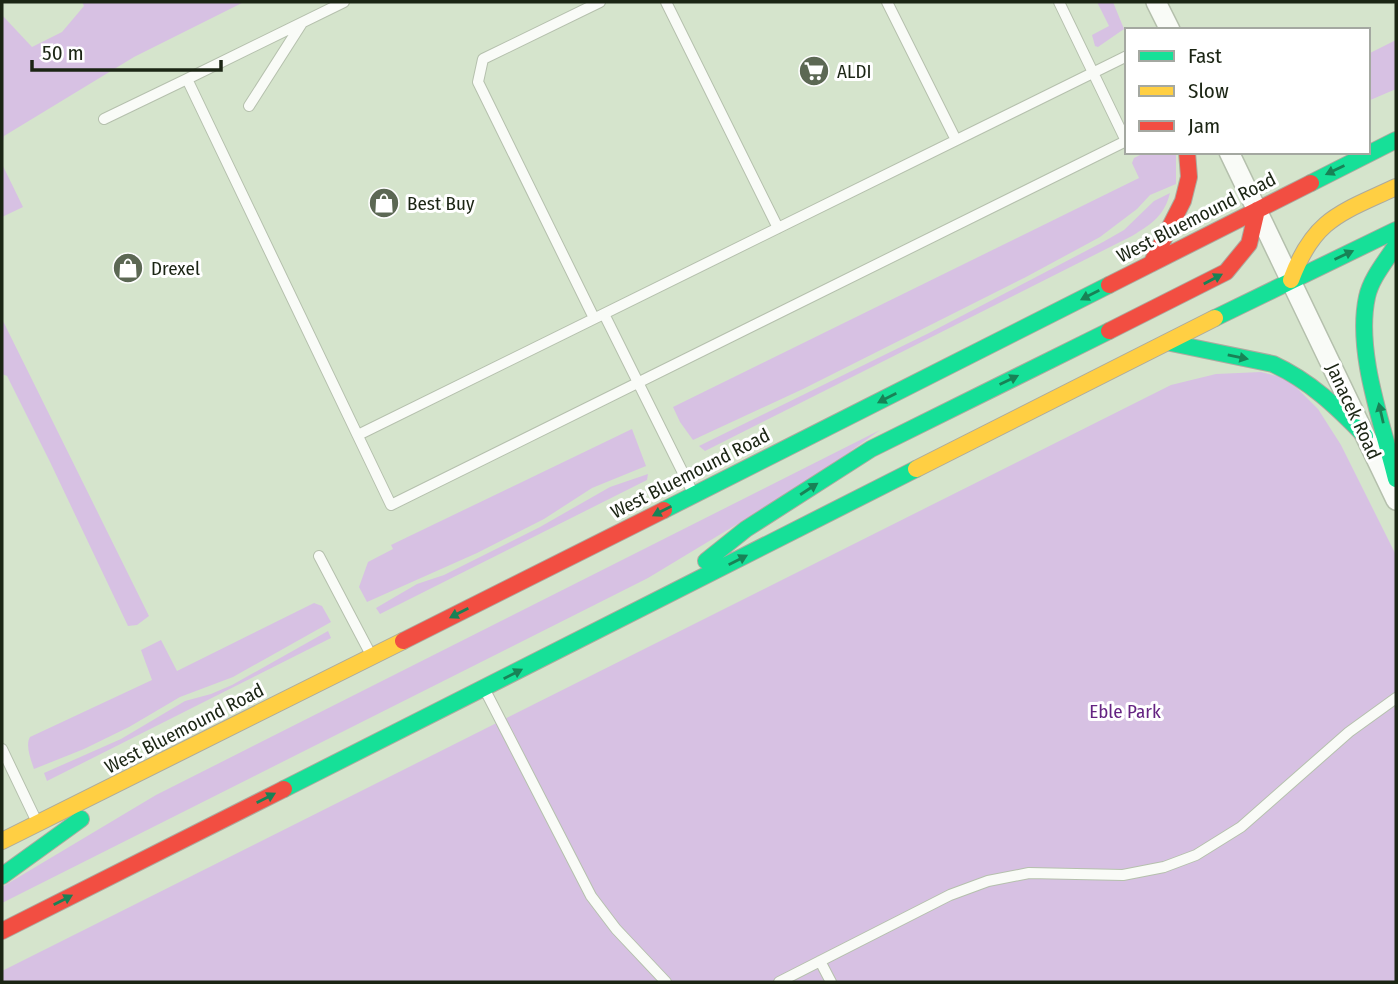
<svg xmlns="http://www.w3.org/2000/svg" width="1398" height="984" viewBox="0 0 1398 984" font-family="'Fira Sans Condensed',sans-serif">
<rect width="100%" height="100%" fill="#d5e4cc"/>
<path fill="#d7c1e3" d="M82,2h162l-110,55 -130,79 -2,11v-132l30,32 30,-15 22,-26z
M1097,2h16l11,27 -26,18 -3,-1 -3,-11 17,-9z
M1396,40v49l-28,12v-47z
M1146,152h30v32l-26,11 -13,14 -37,28 -74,40 -223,112 -110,51 -13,-18 -7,-15 466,-229 -7,-15 2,-5z
M2,164l21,43 -21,10z
M1170,193c-6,23 -17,30 -38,43l-427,215 -6,-5 230,-113 174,-91 21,-12 30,-29z
M2,319l147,297 -12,9 -9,1 -77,-162 -44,-88 -5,-2z
M1261,372l27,7 30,30 23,36 55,110v427h-1394v-11l1169,-586 45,-11z
M632,429l14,37 -54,22 -48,31 -67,34 -110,49 -8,-15 9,-25 25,-13 -2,-4z
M880,430l-68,49 -164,99 -646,325v-16l154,-92z
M648,474l-1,6 -267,134 -4,-6 41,-24 27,-9 96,-48 70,-40z
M314,603l8,3 9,16 -98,55 -53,20 -51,30 -45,22 -50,20c-3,-9 -9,-24 -4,-32l122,-57 -11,-30 20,-10 16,31z
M328,631l3,7 -284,143 -3,-8 77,-34 64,-38 26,-7 21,-9z"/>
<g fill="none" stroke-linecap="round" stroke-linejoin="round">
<g stroke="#b5c0ad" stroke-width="12">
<path id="lane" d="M344,2l-157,77 204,426 735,-364 -67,-139
M666,2l112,226
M887,2l69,138
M249,106l53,-83
M104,119l83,-40
M604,314l88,177
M594,318l-116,-236 5,-23 117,-57
M358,435l769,-379
M319,556l51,97
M486,692l105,204 25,33 50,53
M2,749l34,71
M820,961l11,21
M779,982l171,-87 38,-14 41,-8 94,2 41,-8 32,-12 45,-28 108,-95 47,-34"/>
</g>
<g stroke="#b5c0ad" stroke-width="22">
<path id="street" d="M1156,2l14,28
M1229,152l167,348"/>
</g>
<g stroke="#acaa9f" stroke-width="18">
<path id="fast" d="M1311,183l85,-43
M1396,245c-10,16 -25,33 -29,52 -12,55 16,128 29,182
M1215,318l181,-88
M1171,343l102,21c37,17 64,43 92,72
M664,510l445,-225
M706,561l40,-32 125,-80 238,-118
M284,789l632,-320
M2,876l79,-57"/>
</g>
<g stroke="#acaa9f" stroke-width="18">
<path id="slow" d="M1291,280c23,-62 50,-67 105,-93
M916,469l299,-151
M2,841l401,-200"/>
</g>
<g stroke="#acaa9f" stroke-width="18">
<path id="jam" d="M1151,264l32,-63 6,-24 -2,-25
M1109,285l202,-102
M1109,331l117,-59 23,-28 8,-34
M403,641l261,-131
M2,931l282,-142"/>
</g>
<use href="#lane" stroke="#f9fbf7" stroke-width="10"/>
<use href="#street" stroke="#f9fbf7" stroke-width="19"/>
<use href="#fast" stroke="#16e098" stroke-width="16"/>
<use href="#slow" stroke="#ffcf43" stroke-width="16"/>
<use href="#jam" stroke="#f24e42" stroke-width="16"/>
</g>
<defs><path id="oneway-solid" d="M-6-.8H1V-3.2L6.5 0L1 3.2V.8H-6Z" transform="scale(1.75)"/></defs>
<g fill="#188256">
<use href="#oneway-solid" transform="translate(1335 170) rotate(154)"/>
<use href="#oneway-solid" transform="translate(1344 255) rotate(-25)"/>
<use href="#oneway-solid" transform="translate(1213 279) rotate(-28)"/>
<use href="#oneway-solid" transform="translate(1090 295) rotate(153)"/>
<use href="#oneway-solid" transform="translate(1238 357) rotate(12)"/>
<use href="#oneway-solid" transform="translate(1009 380) rotate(-26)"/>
<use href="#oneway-solid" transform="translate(887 398) rotate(153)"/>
<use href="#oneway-solid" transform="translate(1381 413) rotate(-103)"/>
<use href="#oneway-solid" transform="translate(809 489) rotate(-33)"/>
<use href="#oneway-solid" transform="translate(662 511) rotate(153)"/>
<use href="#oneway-solid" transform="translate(738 560) rotate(-27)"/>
<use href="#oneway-solid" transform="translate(459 613) rotate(153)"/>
<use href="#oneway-solid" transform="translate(513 674) rotate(-27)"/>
<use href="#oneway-solid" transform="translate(266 798) rotate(-27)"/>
<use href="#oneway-solid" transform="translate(63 900) rotate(-27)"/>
</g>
<defs>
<g id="supermarket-disc" transform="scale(1.575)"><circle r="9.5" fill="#5c6854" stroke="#fff"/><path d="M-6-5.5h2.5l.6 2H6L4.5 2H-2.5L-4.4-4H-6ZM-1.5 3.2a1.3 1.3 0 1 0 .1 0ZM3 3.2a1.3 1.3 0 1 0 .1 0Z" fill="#fff"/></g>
<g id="shop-disc" transform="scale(1.575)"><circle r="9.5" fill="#5c6854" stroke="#fff"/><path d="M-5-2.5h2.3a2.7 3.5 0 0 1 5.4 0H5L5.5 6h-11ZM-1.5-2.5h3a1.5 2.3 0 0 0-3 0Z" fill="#fff"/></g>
</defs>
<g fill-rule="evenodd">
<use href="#supermarket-disc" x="814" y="71"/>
<use href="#shop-disc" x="384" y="203"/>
<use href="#shop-disc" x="128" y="268"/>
</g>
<g text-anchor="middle" stroke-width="6" stroke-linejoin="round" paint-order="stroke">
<g font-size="19" fill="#1b2514" stroke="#fff" text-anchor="start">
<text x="837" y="78">ALDI</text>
<text x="407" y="210">Best Buy</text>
<text x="151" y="275">Drexel</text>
</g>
<g font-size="19" fill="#1b2514" stroke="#fff">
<text transform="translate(1196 217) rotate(-27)" y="7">West Bluemound Road</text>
<text transform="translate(1354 411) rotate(65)" y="7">Janacek Road</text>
<text transform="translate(690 473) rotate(-27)" y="7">West Bluemound Road</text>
<text transform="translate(184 728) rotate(-27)" y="7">West Bluemound Road</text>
</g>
<g font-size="19" fill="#652382" stroke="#fff">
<text x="1125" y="718">Eble Park</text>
</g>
</g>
<rect width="1398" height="984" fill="none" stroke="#1b2514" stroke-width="7"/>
<rect x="1125" y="28" width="245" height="126" fill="#ffffff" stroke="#a4a8a1" stroke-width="2"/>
<rect x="1139" y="51" width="35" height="10" fill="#16e098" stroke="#a4a8a1" stroke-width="2"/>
<text x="1188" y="63" font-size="21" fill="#1b2514">Fast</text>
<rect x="1139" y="86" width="35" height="10" fill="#ffcf43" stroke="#a4a8a1" stroke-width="2"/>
<text x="1188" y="98" font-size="21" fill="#1b2514">Slow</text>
<rect x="1139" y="121" width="35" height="10" fill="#f24e42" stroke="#a4a8a1" stroke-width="2"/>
<text x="1188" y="133" font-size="21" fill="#1b2514">Jam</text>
<path d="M32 60v10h189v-10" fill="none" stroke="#1b2514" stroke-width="3.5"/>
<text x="42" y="60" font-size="21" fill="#1b2514" stroke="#ffffff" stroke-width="5" paint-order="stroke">50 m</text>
</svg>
